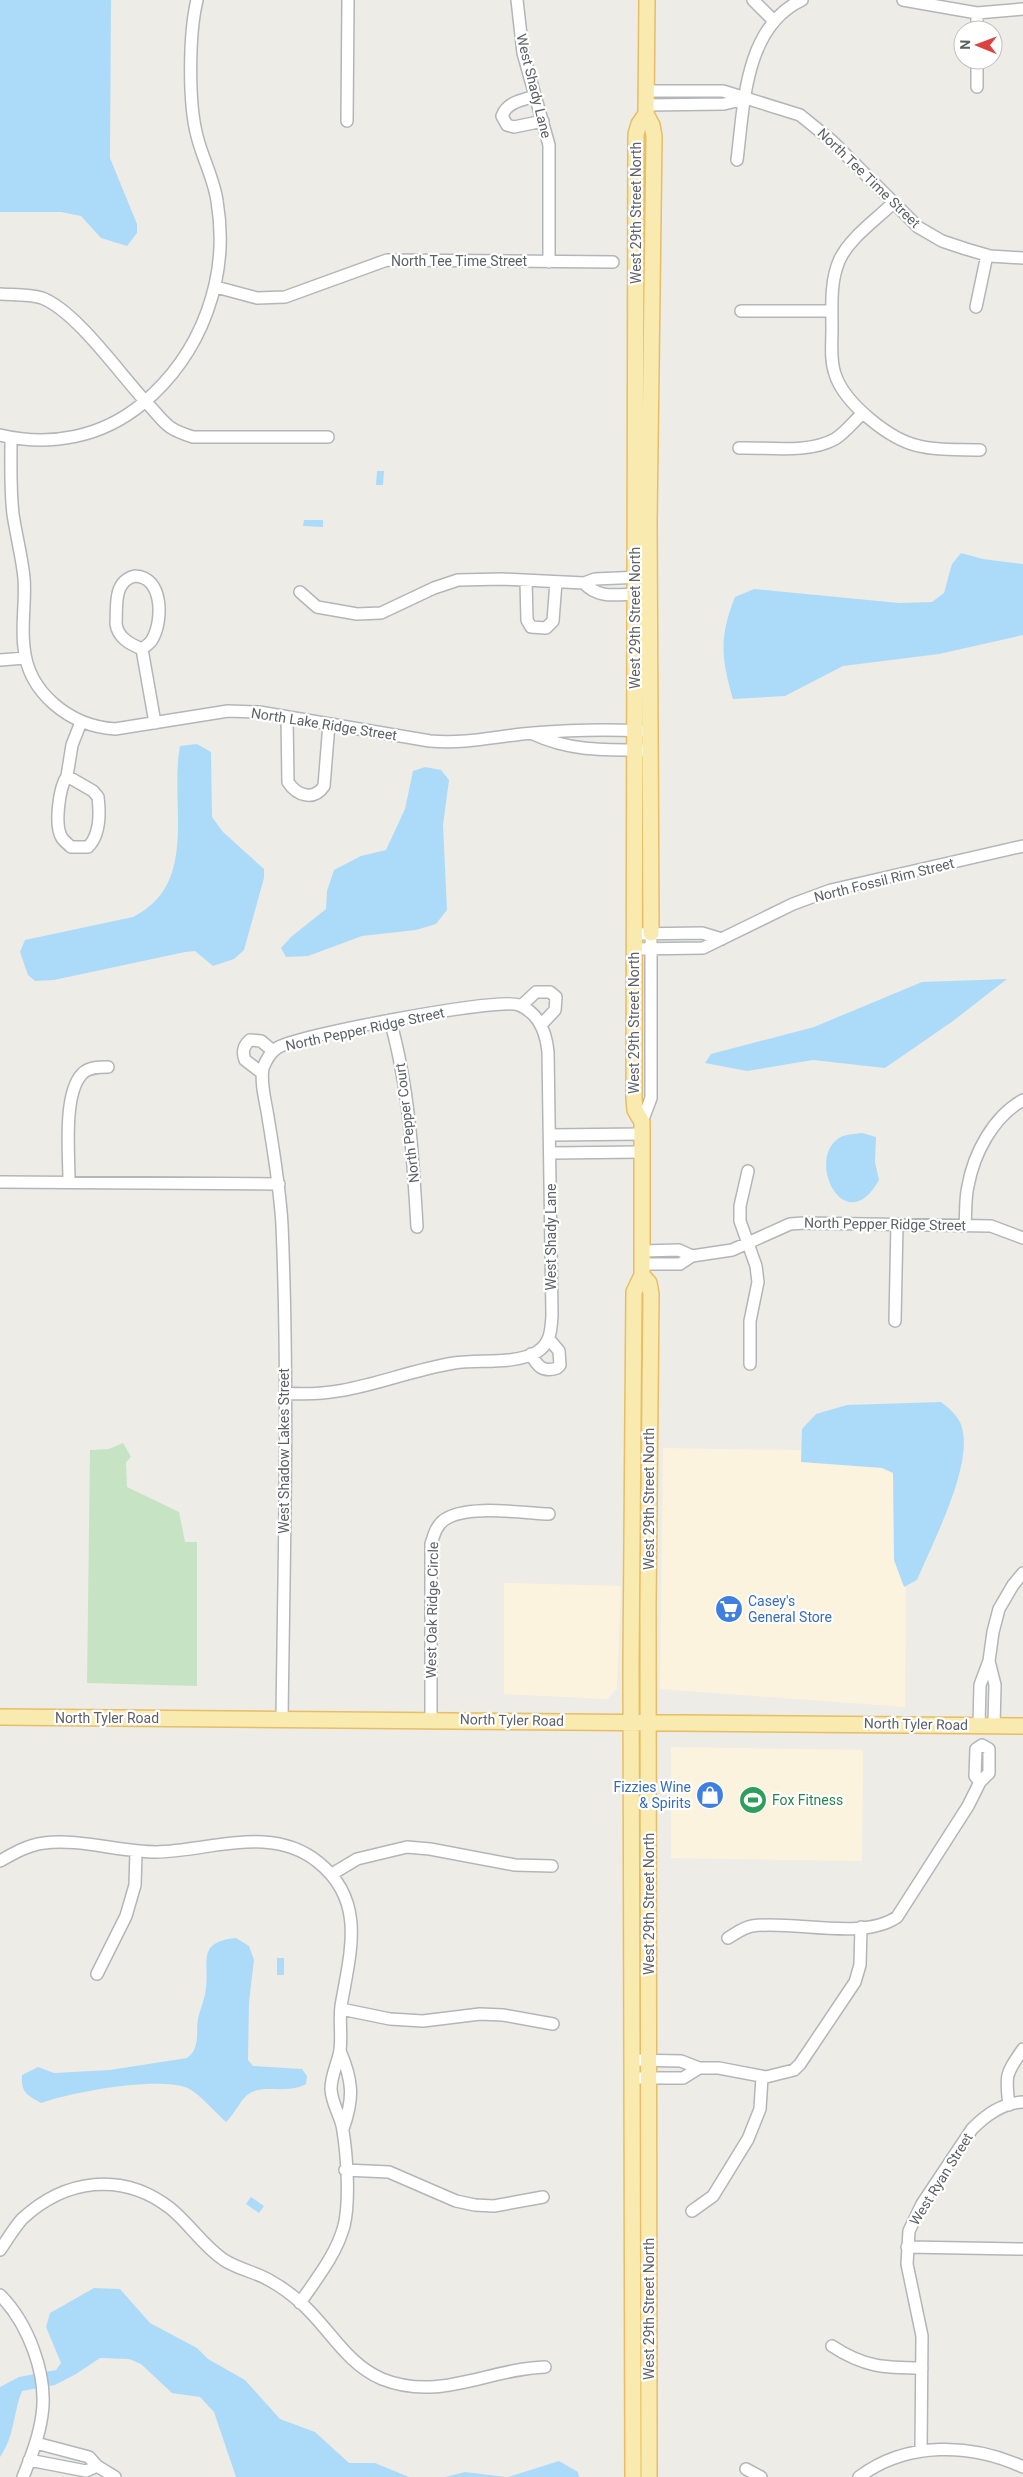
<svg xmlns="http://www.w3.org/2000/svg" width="1023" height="2477" viewBox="0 0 1023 2477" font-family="Roboto,sans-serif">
<rect width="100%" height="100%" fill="#eeece6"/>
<path fill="#fbf3de" d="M663,1448l244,4 -2,255 -245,-18z
M504,1583l117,3 -4,103 -10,10 -103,-5z
M671,1747l192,3 -1,111 -191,-3z"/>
<path fill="#c6e4c4" d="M123,1443l8,14 -5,5 1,25 52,25 6,30h12v144l-110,-3 3,-233 19,-1z"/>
<path fill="#acdbf9" d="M0,0h111l-1,158 27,66v9l-10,13 -26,-8 -20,-22 -20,-4h-61z
M377,471h7l-1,14h-7z
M304,520h19v7l-20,-1z
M961,553l22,6 40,5v71l-84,19 -96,12 -58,30 -52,3c-12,-41 -14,-62 2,-102l19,-8 145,14 33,-1 12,-9 8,-29z
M197,744l14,8 1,65 11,15 41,37v9l-20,72 -10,9 -21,7 -18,-15 -10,1 -131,28 -19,1 -7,-6 -8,-23 5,-12 108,-23c67,-33 36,-113 47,-171z
M425,767l16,3 8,10 -6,45 4,85 -11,14 -20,6 -54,6 -54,20 -22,1 -5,-9 10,-11 35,-28 1,-18 7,-21 27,-14 25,-6 19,-41 8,-38z
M1007,979l-54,42 -68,47 -72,-8 -66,11 -42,-8 6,-9 103,-27 108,-45z
M862,1133l14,4 -1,25 4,18c-34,61 -74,-20 -40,-42 6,-4 16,-4 23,-5z
M941,1402c10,8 20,16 22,30 7,40 -30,110 -46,148l-13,7 -10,-27 -1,-87 -11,-5 -81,-6 1,-33 14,-15 31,-9z
M236,1938l13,8 5,14 -5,42 -1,58 5,6 49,3 5,7 -1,8c-18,10 -40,1 -54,8 -11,5 -16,21 -26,30 -9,-8 -30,-32 -41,-35 -31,-10 -113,5 -144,16 -15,-8 -20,-11 -19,-28l16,-8 16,6 56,-3 77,-12c2,-2 6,-5 7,-8 5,-10 2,-21 4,-31 2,-10 7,-20 8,-31 3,-28 -9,-46 30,-50z
M277,1958h7v17h-7z
M251,2197l13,9 -5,7 -13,-9z
M94,2288l26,1 30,34 47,25 11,11 37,21 35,39 35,13 34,31h26l34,14h-173l-22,-65 -14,-15 -28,-4 -31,-29 -12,-5 -29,-1 -24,16 -21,11 -33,6c-9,22 -7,45 -22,66v-70l19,-10 37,-7 5,-7 -15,-36 4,-14z
M559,2461l19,11 1,5h-71z
M465,2472l41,5h-61z"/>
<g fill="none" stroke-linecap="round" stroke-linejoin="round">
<g stroke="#b3b6b9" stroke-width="14">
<path id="minor" d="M517,0l6,53 26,92v117
M753,0l21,21
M903,0l74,13 46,-4
M977,13v17
M977,60v27
M646,91h77l77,24 32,26 86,86 24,14 24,8 24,7 33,2
M535,96c-13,4 -28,6 -33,20l5,9 7,2 29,-6
M646,105l78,-1 21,-5
M347,121l1,-121
M737,160c7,-54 7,-133 65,-160
M893,203c-17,17 -44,35 -54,58 -9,21 -7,46 -7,68 0,15 -2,31 3,45 9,29 55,66 84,72 20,5 41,3 61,4
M216,287l41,11 28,-1 102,-37 226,2
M0,294c14,1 28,0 42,4 34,13 77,75 104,104 20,21 18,26 47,35h135
M976,307l11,-52
M741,311h91
M0,435c51,12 102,2 142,-31 60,-50 88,-127 75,-203 -3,-22 -15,-44 -20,-65 -9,-34 -8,-103 0,-136
M11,438c0,25 -1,51 2,76 3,21 9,43 11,64 2,23 -3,46 0,69 4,46 46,79 91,82l113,-18 31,1 171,29c39,3 66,-5 103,-8 36,-3 73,-4 109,-2
M739,448c29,-1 69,6 96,-9 10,-6 19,-18 28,-26
M135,576c28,1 28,43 18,62 -2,5 -7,8 -11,11 -12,-5 -24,-11 -26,-25 1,-18 -3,-43 19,-48z
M526,581l1,39 4,7 15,1 7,-7 3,-39
M584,583c16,18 37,10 59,11
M300,592l17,15 40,7 24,-1 53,-25 24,-8 44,-1 82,4 11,-4 47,-2
M142,649l13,74
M0,660l25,-2
M287,717l1,65c9,14 26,19 36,4l5,-62
M533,734c37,17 69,16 109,16
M67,776l26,15 5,6c2,16 2,38 -10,50h-17c-3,-3 -7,-6 -9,-9 -8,-12 -3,-50 5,-62z
M67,776l5,-31 9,-23
M635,934l67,-1 20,6
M635,949l68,-1 90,-44 38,-14 192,-44
M521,1006l15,-14h14l6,5 -1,13 -14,15
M390,1020c19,67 23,137 27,207
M262,1073l-17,-13c-3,-8 -2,-14 5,-20l11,1 12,10
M642,1122l9,-24v-156
M551,1135l91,-1
M551,1153l91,-1
M748,1171l-8,35v15l16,45 2,16 -8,39v43
M69,1181c0,-27 -6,-87 13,-107 6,-7 17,-7 26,-7
M0,1182l279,2
M965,1225c1,-12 0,-27 3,-39 6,-33 25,-69 55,-86
M642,1251l37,-1 13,6
M642,1264h38l12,-8 40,-6 58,-26 14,-1 187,3 32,12
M895,1321l2,-97
M531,1354c6,12 12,19 26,14l3,-3 -1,-14 -10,-12
M989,1661l6,24 -1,40
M282,1719c2,-165 7,-330 0,-494 -2,-36 -8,-72 -14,-108 -2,-14 -8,-34 -5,-49 3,-8 7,-15 14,-20 20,-13 223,-51 242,-43 20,8 27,27 29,47l4,263c-1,15 -1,28 -15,37 -23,13 -57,7 -83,11 -60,10 -106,36 -169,30
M431,1720v-176c3,-9 5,-18 13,-24 22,-16 78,-7 105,-6
M979,1725l1,-40 9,-24 4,-29 6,-23 14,-24 10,-12
M982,1745l7,4v24l-9,9 -5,-6 1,-27z
M0,1861c14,-8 28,-16 44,-18 33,-5 77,9 112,9 54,-1 115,-28 162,10 49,39 32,91 23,144 -2,15 1,30 -1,44 -2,13 -9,25 -9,39 1,17 11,28 12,42 4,25 7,71 1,95 -8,29 -27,52 -44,77
M332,1874l25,-15 50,-12 23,2 85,16 37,1
M728,1938c7,-4 16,-11 24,-12 41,-6 111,15 145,-9l71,-111 12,-24
M97,1974l29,-58 9,-31 1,-33
M341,2009l49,10 33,2 57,-7 23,1 50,9
M340,2051c13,30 14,47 3,78
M633,2060l48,1 18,7h20l47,9 28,-7 6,-6 55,-82 5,-17 1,-38
M633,2078h50l16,-10
M1009,2105c-4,-31 -3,-31 14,-56
M345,2170l44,2 67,29 19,4 19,1 49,-9
M692,2211l21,-15 35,-57 12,-30 2,-32
M907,2247l116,2
M0,2250c7,-10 14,-22 22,-31 43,-40 100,-48 148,-11 19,15 32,37 54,52 14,9 31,12 45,20 11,6 22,14 31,22 29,25 45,61 82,77 58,23 105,-10 163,-12
M0,2295c28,28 48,80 42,120 -3,22 -11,42 -19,62
M832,2346c32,21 52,22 90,22
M36,2443l53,14 8,9 18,11
M921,2450l1,-114 -15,-72 2,-33 13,-27 50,-75c14,-14 30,-26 51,-27
M29,2460l57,11 11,-5
M746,2469l15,8
M859,2477c48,-36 112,-34 164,-10"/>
</g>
<g stroke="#e7bd66" stroke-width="18">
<path id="major" d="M647,0l-1,114 6,11 2,11 -5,386 2,411
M642,1275l7,8 2,11 -3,314 1,869
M0,1717l1023,9
M633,2477l-2,-813 3,-372 8,-17v-153l-7,-12 -1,-11 2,-965 3,-10 7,-10"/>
</g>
<use href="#minor" stroke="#fff" stroke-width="11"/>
<use href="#major" stroke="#f9eab0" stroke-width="15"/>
</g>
<defs>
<g id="supermarket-disc" transform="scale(1.4375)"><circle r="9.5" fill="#3f7fe0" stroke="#fff"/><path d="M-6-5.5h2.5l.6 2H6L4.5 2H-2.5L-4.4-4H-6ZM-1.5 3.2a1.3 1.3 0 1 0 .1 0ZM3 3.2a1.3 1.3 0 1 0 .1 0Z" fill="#fff"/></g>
<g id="shop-disc" transform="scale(1.4375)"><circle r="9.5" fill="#3f7fe0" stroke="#fff"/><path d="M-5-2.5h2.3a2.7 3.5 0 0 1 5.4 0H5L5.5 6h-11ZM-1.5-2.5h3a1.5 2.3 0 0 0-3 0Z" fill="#fff"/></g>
<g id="stadium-disc" transform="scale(1.4375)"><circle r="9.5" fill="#2e9e5b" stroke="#fff"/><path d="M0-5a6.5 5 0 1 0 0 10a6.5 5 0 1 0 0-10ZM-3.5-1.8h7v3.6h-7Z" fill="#fff"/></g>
</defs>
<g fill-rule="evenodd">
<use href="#supermarket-disc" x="729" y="1609"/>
<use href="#shop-disc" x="710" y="1795"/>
<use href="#stadium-disc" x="753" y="1800"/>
</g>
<g text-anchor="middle" stroke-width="4.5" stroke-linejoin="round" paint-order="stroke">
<g font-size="14" fill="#5d6165" stroke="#fff">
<text transform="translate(534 86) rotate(76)" y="5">West Shady Lane</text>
<text transform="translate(869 178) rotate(44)" y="5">North Tee Time Street</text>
<text transform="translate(636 213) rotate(-90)" y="5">West 29th Street North</text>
<text x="459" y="266">North Tee Time Street</text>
<text transform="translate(635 618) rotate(-90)" y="5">West 29th Street North</text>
<text transform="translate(324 724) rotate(9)" y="5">North Lake Ridge Street</text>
<text transform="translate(884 880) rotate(-14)" y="5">North Fossil Rim Street</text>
<text transform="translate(634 1023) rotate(-90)" y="5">West 29th Street North</text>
<text transform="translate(365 1029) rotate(-12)" y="5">North Pepper Ridge Street</text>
<text transform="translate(407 1123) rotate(-97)" y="5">North Pepper Court</text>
<text transform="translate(885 1224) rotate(1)" y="5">North Pepper Ridge Street</text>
<text transform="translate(551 1237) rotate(-90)" y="5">West Shady Lane</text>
<text transform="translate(284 1451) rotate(-90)" y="5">West Shadow Lakes Street</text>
<text transform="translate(649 1499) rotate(-90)" y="5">West 29th Street North</text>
<text transform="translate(432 1610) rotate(-89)" y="5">West Oak Ridge Circle</text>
<text x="107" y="1723">North Tyler Road</text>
<text transform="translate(512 1720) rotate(1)" y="5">North Tyler Road</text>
<text transform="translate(916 1724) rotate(1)" y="5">North Tyler Road</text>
<text transform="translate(649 1904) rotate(-90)" y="5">West 29th Street North</text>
<text transform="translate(941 2179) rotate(-58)" y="5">West Ryan Street</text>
<text transform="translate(649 2309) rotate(-90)" y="5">West 29th Street North</text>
</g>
<g font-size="14" fill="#366cbe" stroke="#fff" text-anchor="start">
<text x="748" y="1606">Casey's<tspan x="748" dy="16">General Store</tspan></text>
<text x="691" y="1792" text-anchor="end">Fizzies Wine<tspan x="691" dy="16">&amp; Spirits</tspan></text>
</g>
<g font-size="14" fill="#27864d" stroke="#fff" text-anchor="start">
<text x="772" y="1805">Fox Fitness</text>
</g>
</g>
<g transform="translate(978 45) rotate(271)"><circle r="24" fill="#ffffff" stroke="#bec0c1"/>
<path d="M0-4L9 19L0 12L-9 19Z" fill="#dc433e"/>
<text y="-8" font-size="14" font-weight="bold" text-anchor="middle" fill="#5d6165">N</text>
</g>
</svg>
